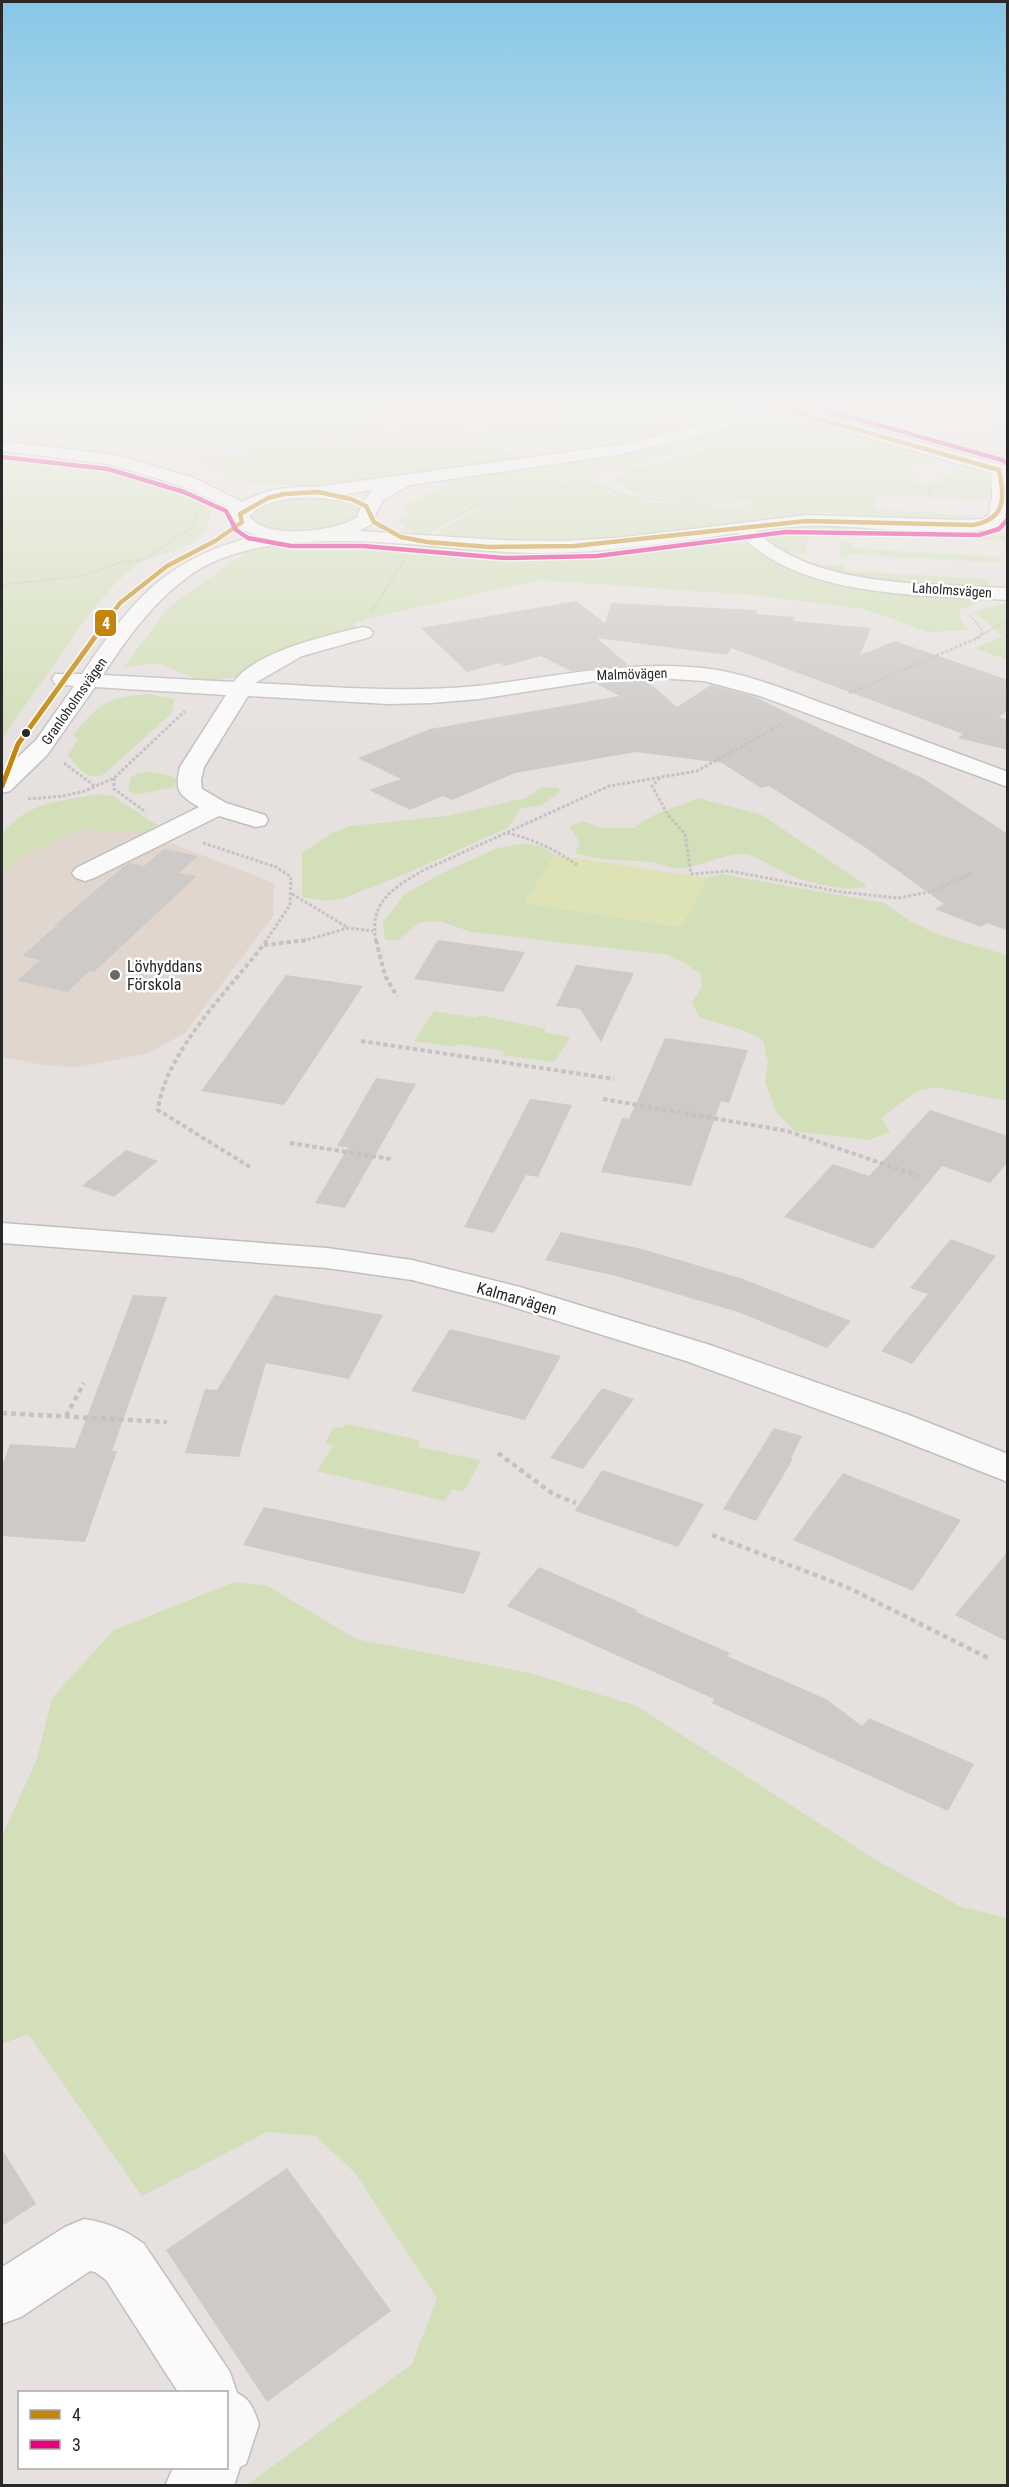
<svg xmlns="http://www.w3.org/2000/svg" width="1009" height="2487" viewBox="0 0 1009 2487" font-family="'Roboto Condensed',sans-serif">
<rect width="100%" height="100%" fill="#e6e1de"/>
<path fill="#e1d6cd" d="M79,829l66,4 129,50 -1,33 -88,117 -36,20 -70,14 -30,-1 -47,-9v-177l13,-20z"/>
<path fill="#d2dfb8" d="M2,403h370l12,23 -54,12 -108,7 -70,-3 -150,-14z
M557,403h193l-56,19 -140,28 -31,-11 -48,-3 4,-4 11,-3 70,2 10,-4 4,-7 -2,-8z
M786,418l48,7 -10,4 -77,7 -44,8 -68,20 -104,25 -65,22 -40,25 -18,-7 -11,-8 14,-4 -7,-12 61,-28 112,-14 96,-18 94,-24z
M841,433l27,6 73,23 -28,2 1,8 -2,1 3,10h25l1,-3 -4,-10 5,5 38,-4 11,10 -4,19 -111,-5 -1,14 101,7 -16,5 -216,-13 9,-8c-27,7 -120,2 -138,-20l3,-4 12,-5 114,-31z
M347,446l146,2 38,9 -118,15 -66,12 -33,2 -63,-2 -50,-19v-8z
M2,453l82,10 126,39c4,53 -48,44 -76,65 -30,24 -50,54 -71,85 -21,29 -41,58 -61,87z
M575,480h7l46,17 40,7 146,9 10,3 -66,5 -173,22 -149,-5 8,-2 -6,-4c40,-28 90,-39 137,-52z
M290,497c20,0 58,-6 69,14l-5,9c-29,10 -78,24 -103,-2v-5l13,-10z
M829,525l2,2 176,9 1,10h-4v-5l-178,-11 -4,5 -13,2 -5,17c-17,1 -25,-7 -38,-15l-3,-4 4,-5 8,-2z
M710,538l36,7 53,28 25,7 164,18 -28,12v9l9,11 -40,2 -65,-23 -110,-14 -215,-15 -169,38 -17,6 10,9 -114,43 -48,5 -43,-18 -35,5 45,-60 82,-59 35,-6 61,-3 12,5 70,1 51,7 95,2 38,-2z
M841,541l10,1 -1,6 151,9v6l-153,-9 -2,4 -7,-1z
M825,565l20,1 -1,5 145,8v7l13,1 -1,3 -138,-11 -39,-10 -2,-2z
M1007,603h1l-1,57 -32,-12 28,-12 -29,-24z
M150,694l25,5 -4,15 -68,61c-18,5 -24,-7 -35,-20l10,-15 -5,-5c26,-32 35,-39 77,-41z
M152,772l19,4 7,4 -4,7 -39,8 -7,-5 3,-13 7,-4z
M542,787l16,1 2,4 -18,13 -23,4 -3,8 -9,11 -90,41 -73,29 -17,3 -25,-4v-44l30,-20 18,-7 97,-10 79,-18z
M98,794l15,2 44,29 -12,8 -66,-4 -64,31 -13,20v-46c27,-33 56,-32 96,-40z
M698,798l64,17 105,71c-18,8 -66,-5 -84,-14 -10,-4 -22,-14 -33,-17 -20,-5 -47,11 -67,13 -8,2 -18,-3 -27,-5 -27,-4 -54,-1 -81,-10l5,-10 -11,-17 13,-5 20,7h33c16,-16 42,-20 63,-30z
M525,843l16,3 14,9 -31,48 157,24 26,-49 14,-4 163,29 27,19 29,13 67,20v146l-71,-14 -19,4 -36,27 9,14 -22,8 -73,-9 -19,-19 -11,-30 3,-20 -5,-21c-18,-14 -43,-16 -64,-24l-7,-15 10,-14 -2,-14 -17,-12 -15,-7 -197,-23 -31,-11 -20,1 -22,18h-13l-2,-18 22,-28 37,-21 56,-25z
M434,1011l43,7 2,-3 67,14 -2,3 26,5 -16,25 -51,-7 1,-4 -47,-7 -2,3 -41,-6z
M346,1424l73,16 -1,7 63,13 -17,31 -12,-2 -7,12 -128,-30 16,-25 -8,-3 9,-16 8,1z
M234,1582l34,4 88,53 174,34 107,33 239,154 85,47 46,11v567h-760l165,-121 25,-66 -82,-125 -39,-37 -49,-4 -125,64 -114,-162 -26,10v-208l35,-77 15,-61 62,-68z"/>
<path fill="#dee3b6" d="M555,855l152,23 -26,49 -157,-24z"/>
<path fill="#cdcac7" d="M576,601l29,22 6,-20 146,7 -1,4 39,3 -2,4 78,7 -11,27 35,-14 113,39v30l-9,7 9,3v30l-50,-12 5,-4 -232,-86 -4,7 -130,-17 31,27 -57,6 -30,-15 -36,10 -6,-3 -32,9 -46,-44z
M645,679l32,28 34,-22 44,12 169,82 84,55v97l-21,-8 -6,4 -46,-18 9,-5 -78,-56 -97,-62 -8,2 -39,-25 -86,-11 -121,21 -63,27 -9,-4 -33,14 -41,-20 32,-11 -43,-21 72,-29 190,-33 -25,-13z
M164,849l34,7 -19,17 18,3 -103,96 -5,-1 -21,21 -51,-11 23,-21 -18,-4 35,-31h-2l69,-59 5,-3 15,3z
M438,940l87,12 -22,40 -89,-13z
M576,965l58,8 -33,69 -21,-33 -24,-3z
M286,975l77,11 -79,119 -83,-14z
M665,1038l83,12 -19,53 -8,-2 -30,85 -90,-14 21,-54 7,1z
M376,1078l40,6 -71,124 -30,-5 33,-56 -11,-1z
M530,1099l42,6 -34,72 -12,-2 -32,58 -30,-6z
M930,1110l78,26v26l-18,21 -48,-17 -69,83 -89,-32 49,-53 36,12z
M126,1150l32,11 -44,36 -32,-11z
M561,1232l81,17 101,30 108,42 -24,27 -89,-36 -122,-36 -71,-16z
M951,1239l45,17 -84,108 -31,-13 47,-57 -18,-6z
M133,1295l34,2 -55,154h5l-32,91 -83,-6v-70l8,-22 65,4z
M274,1295l109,20 -34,64 -83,-16 -27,94 -54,-4 20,-64 12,1z
M450,1329l111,27 -36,64 -114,-29z
M602,1388l32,11 -51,70 -33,-11z
M774,1428l28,8 -11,22 2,1 -37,62 -33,-12z
M602,1470l102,34 -26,43 -103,-36z
M843,1473l118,47 -48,71 -120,-51z
M264,1507l133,28 84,17 -17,42 -106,-22 -115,-27z
M1008,1551v91l-53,-27z
M539,1567l98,43 -1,2 94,41 -3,3 99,43 36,27 7,-8 105,46 -26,47 -113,-51 -123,-57 2,-4 -207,-93z
M2,2149l34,55 -34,22z
M287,2168l104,143 -124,91 -101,-152z"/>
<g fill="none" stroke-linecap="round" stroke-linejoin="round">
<g stroke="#c0bfbf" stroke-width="3">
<path id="minor" d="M765,403h24l-1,2 217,61 3,4c0,14 1,42 -6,53 -19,18 -142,3 -173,3 -24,-1 -48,2 -73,5 60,58 174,52 252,57v12c-87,-6 -205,0 -270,-67 -69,10 -138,21 -207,20 -99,-2 -259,-37 -342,23 -36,26 -62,62 -86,99l131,7c20,-30 94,-47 129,-55l7,2 3,4 -3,4 -68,19 -47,27c75,4 148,10 222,3 79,-9 146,-26 226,-18 45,5 88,24 130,39 58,22 116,43 175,65v15l-248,-91 -56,-15 -62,-4 -40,3 -123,19 -48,4 -42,1 -141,-8 -44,71 -3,13 1,9 24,14 39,12 3,5 -3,5 -9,2 -37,-11 -125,62 -9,3 -9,-3 -4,-5 4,-5 123,-61c-20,-12 -25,-16 -19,-40l46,-72 -131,-8 -48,68 -37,36 -8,2v-21l34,-32 38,-54 -19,-2 -3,-5 3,-5h27c50,-74 85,-117 175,-138l-20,-9 -10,-20 -45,-21 -74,-22 -106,-13v-10l114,14 78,23 48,24c23,-13 49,-16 75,-15l306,-43 72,-18zM773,411l218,62 1,23 -3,19 -7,4 -21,1 -155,-5 -188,23 -56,3 -63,-1 -140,-9 11,-6 13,-25 27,-15 213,-31 84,-20zM373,490l-10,12 -6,15c-20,15 -93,23 -108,-1 20,-19 46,-19 72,-18 8,1 15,3 23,1l2,-5z
M2,1223l325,25 85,12 108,27 190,58 199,70 99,39v28l-125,-49 -197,-72 -189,-59 -85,-22 -85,-12 -325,-25z
M84,2219c24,4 40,10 60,25l86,128 7,21c14,6 17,18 22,31l-13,40 -6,3 -6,19h-69l8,-18h53v-76h-48l-72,-112 -11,-8 -5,-1 -69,46 -19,7v-57l63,-40z"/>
</g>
<path stroke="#c4c3c3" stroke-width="2" stroke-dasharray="2 1.5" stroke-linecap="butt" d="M271,403l16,9 36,7v9l27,8
M991,403l-2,8 11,16 -6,5v6l8,7
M898,417l7,-14
M1000,427l8,1
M345,441l6,-5 14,-2 97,-4 1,12
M322,443l65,15
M141,444l71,-41
M171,451l90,-2 105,-8 115,3
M582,478l44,18 89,10
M929,483l1,14
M455,518l11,-7 80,-25
M2,585l81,-9 34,-13 28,-4 45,-30 7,-16
M370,611l7,-7 27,-44
M970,615l11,14 1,7
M976,638l32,-18"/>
<path stroke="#c4c3c3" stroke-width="3" stroke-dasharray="3 2" stroke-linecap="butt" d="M849,693l131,-56
M64,763l32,24
M114,778v11l32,23
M660,778l-8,8 16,29 17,19 6,40 39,-3 111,21 57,6 31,-6 44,-19
M28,799l35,-3 22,-5 29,-13 71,-67
M507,833c27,6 47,16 70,32
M203,843l73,24 15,10 -1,28 -24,36
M292,894l55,33
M303,941l45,-13 25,3
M376,941c-7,-39 16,-52 46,-70l187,-85 88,-15 85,-47"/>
<path stroke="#c4c3c3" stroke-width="4" stroke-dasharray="4.5 3" stroke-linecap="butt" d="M376,940l9,36 12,20
M264,945l44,-5
M361,1041l253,38
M603,1099l184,32 132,45
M290,1143l101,16
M250,1167l-92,-57c7,-59 74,-123 109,-170"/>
<path stroke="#c4c3c3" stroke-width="4.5" stroke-dasharray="5 4" stroke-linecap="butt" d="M2,1413l165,9
M66,1416l18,-33
M498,1453l55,41 23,9
M712,1535l137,53 141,71"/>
<use href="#minor" fill="#fbfafa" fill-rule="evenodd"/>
<g stroke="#fff" stroke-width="7">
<path id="bus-1-far1" d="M94,638l26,-35 47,-37 48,-25 27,-19 -2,-8 28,-16 16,-4 34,-2 33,7 15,7 8,16 27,15 26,5 62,5 85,-1 232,-25 167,4c33,-6 32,-27 26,-55l-225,-64"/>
</g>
<g stroke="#fff" stroke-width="8">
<path id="bus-1" d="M2,786l16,-42 77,-107"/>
</g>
<g stroke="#fff" stroke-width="7">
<path id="bus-2" d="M801,403l201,57 6,4
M2,457l106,12 76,23 42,19 10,19 12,8 43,8h72l141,12 93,-2 189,-24 193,3 20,-6 9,-10"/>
</g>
<use href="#bus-1-far1" stroke="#c3860a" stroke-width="4.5"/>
<use href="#bus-1" stroke="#c3860a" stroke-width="5"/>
<use href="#bus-2" stroke="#e5007d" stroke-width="4.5"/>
</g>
<linearGradient id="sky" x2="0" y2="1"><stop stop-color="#87c7e7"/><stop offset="0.54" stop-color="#f4f2f0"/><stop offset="1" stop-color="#f4f2f0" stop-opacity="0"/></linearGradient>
<rect width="1009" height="751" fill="url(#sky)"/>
<circle fill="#282828" stroke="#fff" stroke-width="2" cx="26" cy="733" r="5"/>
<circle fill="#6a6968" stroke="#fff" stroke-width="2" cx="115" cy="975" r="6"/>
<g text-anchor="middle" stroke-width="5" stroke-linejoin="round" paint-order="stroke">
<g font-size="14" fill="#282828" stroke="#fff">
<text transform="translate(952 590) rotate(4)" y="5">Laholmsvägen</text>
<text transform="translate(632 674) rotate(-2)" y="5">Malmövägen</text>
<text transform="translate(74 701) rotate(-55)" y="5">Granloholmsvägen</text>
</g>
<g font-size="16" fill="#282828" stroke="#fff" text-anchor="start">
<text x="127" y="972">Lövhyddans<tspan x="127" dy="18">Förskola</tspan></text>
</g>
<g font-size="16" fill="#282828" stroke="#fff">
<text transform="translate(517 1298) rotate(16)" y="6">Kalmarvägen</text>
</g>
</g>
<rect stroke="#fff" stroke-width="2" x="94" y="609" width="23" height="28" rx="6" fill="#c3860a"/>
<g font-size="16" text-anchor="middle" font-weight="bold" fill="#fff">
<text x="106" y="629">4</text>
</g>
<rect width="1009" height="2487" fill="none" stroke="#282828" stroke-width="6"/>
<rect x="18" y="2391" width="210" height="78" fill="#ffffff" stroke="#a9a9a9" stroke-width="1.5"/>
<rect x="30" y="2410" width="30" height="9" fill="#c3860a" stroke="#a9a9a9" stroke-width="1.5"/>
<text x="72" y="2421" font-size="18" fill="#282828">4</text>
<rect x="30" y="2440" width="30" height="9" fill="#e5007d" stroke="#a9a9a9" stroke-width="1.5"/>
<text x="72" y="2451" font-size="18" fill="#282828">3</text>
</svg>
